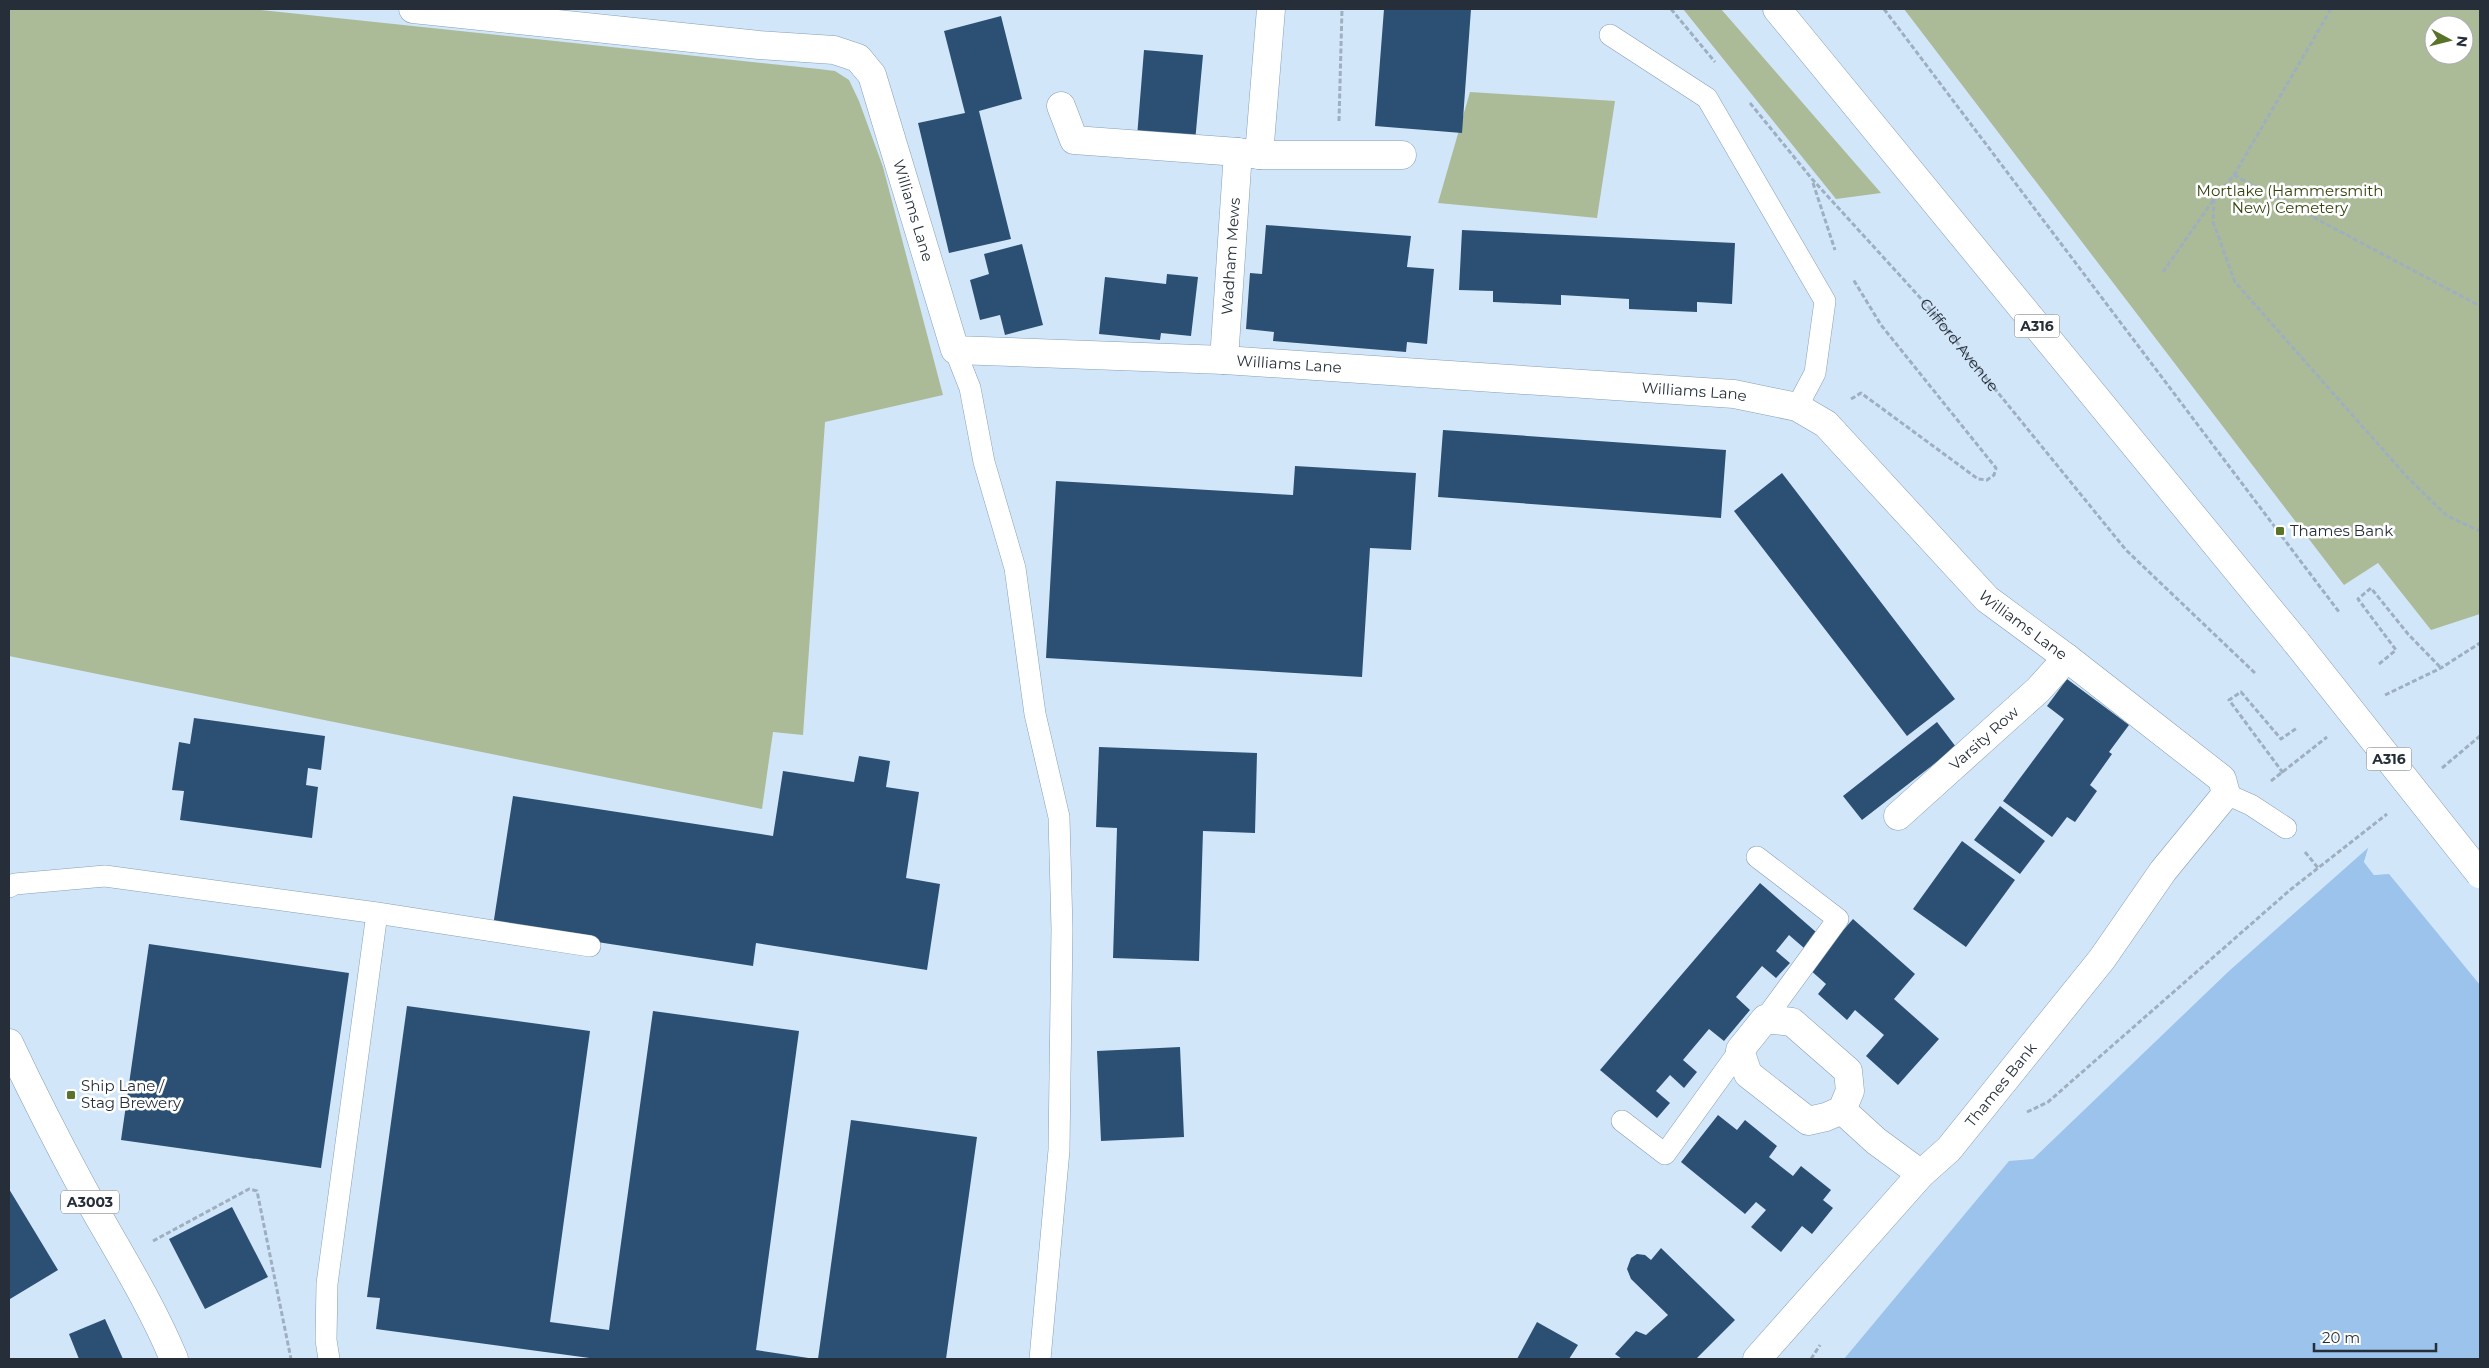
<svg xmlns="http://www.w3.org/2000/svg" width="2489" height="1368" viewBox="0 0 2489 1368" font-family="Montserrat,sans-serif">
<rect width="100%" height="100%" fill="#d2e6fa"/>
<path fill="#acbb97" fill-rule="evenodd" d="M9,9h243l567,60 16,2 14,9 10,21 24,66 60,228 -118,27 -22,313 -30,-3 -11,77 -753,-153z
M1683,9h38l160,184 -45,6z
M1904,9h576v605l-49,16 -53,-67 -34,22zM2434,25h30v30h-30z
M1470,92l145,9 -18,117 -159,-15z"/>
<path fill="#9bc3ec" d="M2480,813v546h-636l165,-198 24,-2 196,-188 140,-124 -5,15 10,13 15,-2z"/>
<path fill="#d2e6fa" d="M2480,811v174l-91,-111 -15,1 -10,-13 5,-17 2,2 -4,14 8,12 13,-2z"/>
<path fill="#2c5073" d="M1384,9h87l-9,124 -87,-7z
M1001,16l21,83 -43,12 32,128 -62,14 -31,-130 47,-10 -21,-82z
M1144,50l59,5 -8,87 -58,-5z
M1266,225l145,11 -4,31 27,2 -7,75 -20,-2 -1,10 -133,-11 1,-9 -28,-3 4,-56 12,1z
M1462,230l273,13 -3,61 -35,-2v10l-68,-3v-10l-68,-4v10l-68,-3v-11l-34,-1z
M1022,244l21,81 -38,10 -5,-20 -20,5 -10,-40 19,-6 -5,-20z
M1167,274l31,3 -7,59 -30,-3 -1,7 -61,-6 6,-57 61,7z
M1443,430l283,20 -5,68 -283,-21z
M1295,466l121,7 -5,77 -41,-2 -8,129 -316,-19 10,-177 237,14z
M1782,473l173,226 -48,37 -173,-225z
M2067,679l62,46 -20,27 3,2 -22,31 7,6 -22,31 -8,-5 -15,20 -49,-36 61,-82 -17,-13z
M194,718l131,18 -4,34 -13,-2 -2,17 12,2 -6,51 -132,-18 4,-29 -12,-1 7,-48 11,2z
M1937,722l19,25 -94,73 -19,-24z
M1099,747l158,6 -2,80 -52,-2 -4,130 -86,-3 4,-130 -21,-1z
M859,756l31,5 -4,26 33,5 -13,86 34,6 -13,86 -171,-27 -3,23 -260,-40 20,-130 260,40 10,-65 71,11z
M2000,806l45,35 -25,33 -46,-34z
M1962,841l53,39 -49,67 -53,-38z
M1760,883l56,49 -12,16 -15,-13 -13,16 14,12 -14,15 -14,-12 -26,31 14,13 -26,31 -15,-12 -26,31 14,12 -13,16 -14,-13 -14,16 14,12 -13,15 -57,-48z
M1853,919l62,55 -21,25 45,40 -41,46 -32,-29 18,-21 -29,-25 -8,10 -29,-26 8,-10 -17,-15z
M149,944l200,29 -28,195 -200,-28z
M407,1006l183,25 -40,291 59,8 44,-319 146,20 -43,319 59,9h-218l-221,-30 4,-31 -13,-1z
M1180,1047l4,90 -83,4 -4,-90z
M1718,1115l19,15 8,-10 32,26 -8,11 24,19 8,-10 30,24 -8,10 10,8 -21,26 -10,-8 -21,26 -30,-25 15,-17 -10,-8 -11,12 -64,-52z
M851,1120l126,17 -31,222h-128z
M9,1189l49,81 -48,29 -1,-2z
M232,1207l36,70 -63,32 -36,-70z
M1661,1248l74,72 -39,39h-74l-7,-5 21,-23 10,4 22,-20 -37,-36 -4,-10 4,-11 6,-4 8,1 6,5z
M105,1319l18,40h-44l-10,-25z
M1537,1322l41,23 -9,14h-52z"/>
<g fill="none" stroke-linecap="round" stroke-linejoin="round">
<g stroke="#869eb6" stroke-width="22">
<path id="lane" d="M1610,35l97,63 118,203 -10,72 -18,34
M955,350l15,38 14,74 31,106 20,146 24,103 3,112 -3,221 -19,209
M2226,794l25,11 35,23
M1757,857l81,62 -73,100
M9,887l6,-3 90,-8 272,37 213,33
M1622,1121l43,33 75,-104
M329,1359l-3,-19 1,-56 50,-371"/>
</g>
<g stroke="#869eb6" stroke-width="29">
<g id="street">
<path id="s2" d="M413,9l346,36 75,5 24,8 14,17 83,275 269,10 510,34 63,13 29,17 161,175 80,59 155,121 4,15 -63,77 -61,88 -153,190 -28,25 -164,185"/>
<path d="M1061,106l13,34 164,12"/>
<path d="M1259,155h143"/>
<path id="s3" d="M1224,360l14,-208 21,3 12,-146"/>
<path id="s4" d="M1898,816l140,-126 29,-32"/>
<path d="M1842,1110l-16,7 -18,4 -60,-47 -8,-24 25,-31 27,3 56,49 2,20 -8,19 34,31 45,33"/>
</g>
</g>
<g stroke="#869eb6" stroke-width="29">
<path id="primary" d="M9,1043c23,49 48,98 74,146 31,56 66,110 91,170"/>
</g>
<g stroke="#869eb6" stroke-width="29">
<path id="highway" d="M1777,9l520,634"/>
</g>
<g stroke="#9eafc0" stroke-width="3" stroke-dasharray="5 2.5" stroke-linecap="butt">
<path d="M1671,9l44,53"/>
<path d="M1884,9l455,603"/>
<path id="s1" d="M1750,103l62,76 113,124 201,247 130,124"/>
<path d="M1339,121l3,-112"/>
<path d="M2234,175l246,131"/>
<path d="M1813,183l22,67"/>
<path d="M2214,199l-1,23 22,60 173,196 39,38 33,15"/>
<path d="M2163,272l51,-73 20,-24 97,-166"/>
<path d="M1851,399l10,-6 117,86 9,1 7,-5 2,-7 -115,-143 -28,-46"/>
<path d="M2379,664l17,-14 -38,-51 13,-11 37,46 33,34"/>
<path d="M2385,695l56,-27 39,-25"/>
<path d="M2442,768l38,-32"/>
<path d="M2283,773l-54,-73 12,-8 40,47 16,-11"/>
<path d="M2271,781l56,-44"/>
<path d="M2305,852l14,17"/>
<path d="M2027,1112l21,-10 242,-212 97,-76"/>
<path d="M153,1241l96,-52 8,2 34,168"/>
<path d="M1811,1359l9,-14"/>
</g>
<use href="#lane" stroke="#fff" stroke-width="21"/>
<use href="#street" stroke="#fff" stroke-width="28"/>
<use href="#primary" stroke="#fff" stroke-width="28"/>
<use href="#highway" stroke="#fff" stroke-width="28"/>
<g stroke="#869eb6" stroke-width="29" stroke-linecap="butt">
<path id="highway-bridge" d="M2297,643l183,231"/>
</g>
<use href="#highway-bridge" stroke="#fff" stroke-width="28"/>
</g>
<g fill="#597428" stroke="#fff" stroke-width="2">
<rect x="2275" y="526" width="10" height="10" rx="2.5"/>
<rect x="66" y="1090" width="10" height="10" rx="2.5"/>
</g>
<g text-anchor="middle" stroke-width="5" stroke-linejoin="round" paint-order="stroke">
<g fill="#fff" stroke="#676d74" stroke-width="1">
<rect x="2014.5" y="314.5" width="45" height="23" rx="4"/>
<rect x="2366.5" y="747.5" width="45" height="23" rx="4"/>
<rect x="61" y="1190.5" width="58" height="23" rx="4"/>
</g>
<g font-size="14" font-weight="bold" fill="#262f39">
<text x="2037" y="331">A316</text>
<text x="2389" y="764">A316</text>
<text x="90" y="1207">A3003</text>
</g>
<g font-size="15" fill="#31440d" stroke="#fff">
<text x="2290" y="196">Mortlake (Hammersmith<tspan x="2290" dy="17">New) Cemetery</tspan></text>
</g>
<g font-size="15" fill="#262f39" stroke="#fff">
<text dy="5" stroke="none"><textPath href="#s2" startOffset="612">Williams Lane</textPath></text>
<text dy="5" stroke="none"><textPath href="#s3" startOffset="104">Wadham Mews</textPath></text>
<text dy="5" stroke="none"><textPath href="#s1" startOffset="320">Clifford Avenue</textPath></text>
<text dy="5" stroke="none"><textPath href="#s2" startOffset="1092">Williams Lane</textPath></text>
<text dy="5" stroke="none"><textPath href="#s2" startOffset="1498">Williams Lane</textPath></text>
<text dy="5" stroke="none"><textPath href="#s2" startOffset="1918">Williams Lane</textPath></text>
<text dy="5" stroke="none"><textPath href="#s4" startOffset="116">Varsity Row</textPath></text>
<text transform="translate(2001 1085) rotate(-51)" y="5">Thames Bank</text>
</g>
<g font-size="15" fill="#262f39" stroke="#fff" text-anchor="start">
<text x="2290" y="536">Thames Bank</text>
<text x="81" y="1091">Ship Lane /<tspan x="81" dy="17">Stag Brewery</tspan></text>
</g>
</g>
<rect width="2489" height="1368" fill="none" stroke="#262f39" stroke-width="20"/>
<g transform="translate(2449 40) rotate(97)"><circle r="24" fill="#ffffff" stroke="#a8acb0"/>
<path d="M0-4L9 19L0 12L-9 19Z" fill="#597428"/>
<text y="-8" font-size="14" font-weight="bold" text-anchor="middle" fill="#262f39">N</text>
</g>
<path d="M2314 1343v8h122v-8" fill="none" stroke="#262f39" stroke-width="2.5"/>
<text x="2322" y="1343" font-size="15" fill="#262f39" stroke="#ffffff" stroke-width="4" paint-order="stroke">20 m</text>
</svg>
